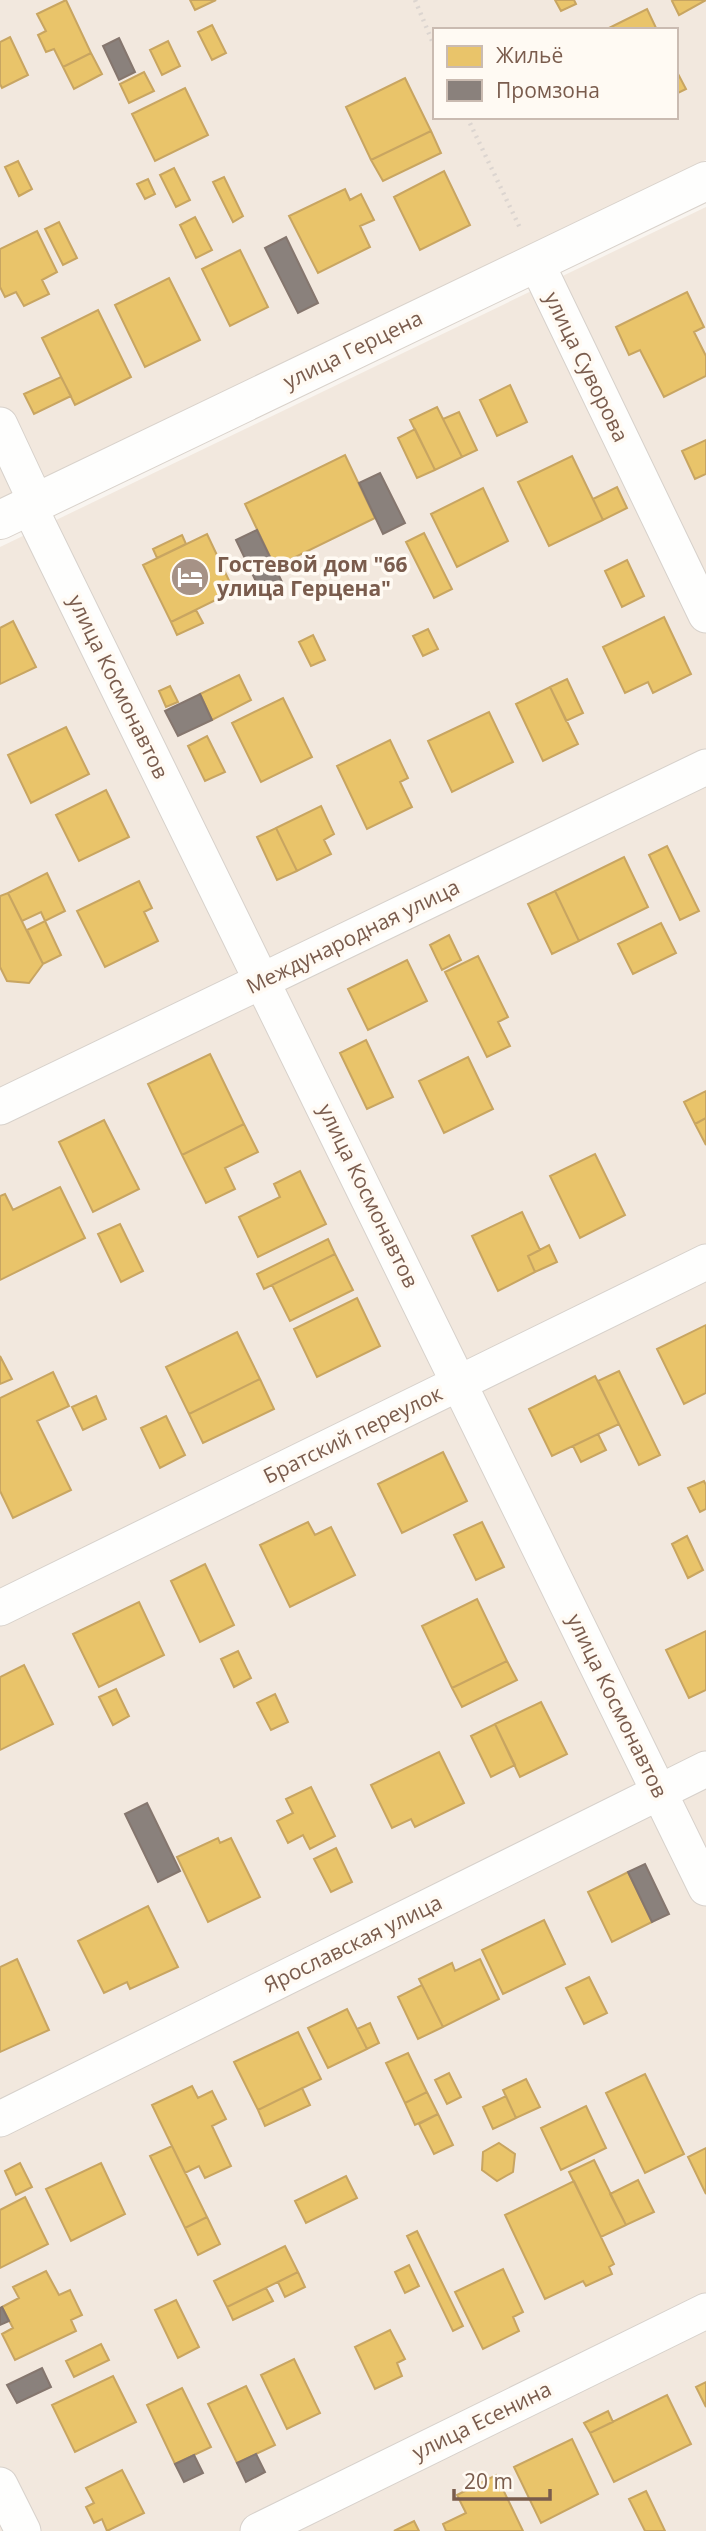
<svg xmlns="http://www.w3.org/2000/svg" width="706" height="2531" viewBox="0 0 706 2531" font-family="'Open Sans',sans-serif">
<rect width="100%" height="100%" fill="#f9f5f0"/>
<path fill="#f2e8de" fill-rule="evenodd" d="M0,0h706v160l-706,340zM435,30h241v87h-241z
M706,207v2324h-706v-1984z"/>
<path fill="#e9c46a" stroke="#c8a561" stroke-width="2" d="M66,0l25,53 -28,14 -9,-18 -8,3 -8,-17 8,-4 -9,-17z
M190,0h26l-21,10z
M555,0h19l2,4 -15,7z
M706,0l-27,15 -7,-14 2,-1z
M647,9l10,21h-52z
M212,25l14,28 -14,7 -14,-28z
M10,37l18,38 -26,13 -2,-4v-42z
M168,41l12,25 -18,9 -12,-25z
M91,53l11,21 -28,15 -11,-22z
M676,70l10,19 -10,5z
M144,72l10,19 -25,12 -9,-19z
M405,78l26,53 -60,29 -25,-53z
M185,88l23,47 -53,26 -23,-47z
M431,131l10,22 -58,28 -12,-21z
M18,161l14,28 -13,7 -14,-29z
M174,168l16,32 -14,7 -16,-32z
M444,171l26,54 -50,25 -26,-53z
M224,177l19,39 -10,6 -20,-40z
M148,179l7,15 -10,5 -8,-15z
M345,189l5,11 11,-6 13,26 -14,6 10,21 -52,26 -29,-57z
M195,217l17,33 -16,8 -16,-33z
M59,222l18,36 -14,7 -18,-36z
M37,231l20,41 -15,8 7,14 -25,12 -8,-14 -11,5 -5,-10v-38z
M240,250l28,57 -38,19 -28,-57z
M169,278l31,62 -55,27 -30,-62z
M687,292l17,35 -10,5 12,24v20l-42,21 -24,-47 -11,5 -13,-28z
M98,310l33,67 -56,28 -33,-67z
M61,377l10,19 -37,18 -10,-20z
M510,385l17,37 -30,14 -17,-36z
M437,407l25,50 -27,13 -25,-50z
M459,412l18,38 -15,7 -19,-38z
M415,429l20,41 -18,8 -19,-40z
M706,440v34l-11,5 -13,-28z
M345,455l30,63 -100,49 -30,-63z
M572,456l31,64 -54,26 -31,-64z
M617,487l10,21 -24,12 -10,-21z
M483,488l25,53 -51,26 -26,-53z
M424,533l28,56 -18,9 -28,-56z
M207,534l27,57 -63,31 -28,-57z
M182,535l4,9 -29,14 -4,-9z
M627,560l17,36 -22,11 -17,-36z
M196,610l7,13 -26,12 -6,-13z
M664,617l27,57 -38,19 -5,-11 -23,11 -22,-46z
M13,621l23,46 -36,17v-56z
M428,629l10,20 -15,7 -10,-20z
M313,635l12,25 -14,6 -12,-24z
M239,675l12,25 -39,20 -12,-26z
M567,679l16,34 -17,8 -16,-34z
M170,686l8,16 -12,5 -7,-16z
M550,687l28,57 -35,17 -27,-57z
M283,698l29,59 -51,25 -29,-59z
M489,712l24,50 -61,30 -24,-51z
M66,727l23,47 -58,29 -23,-48z
M207,736l18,36 -20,9 -17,-35z
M390,740l18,38 -8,4 12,25 -45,22 -30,-63z
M106,790l23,47 -50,24 -23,-46z
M321,806l13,28 -10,6 7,14 -34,17 -21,-43z
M276,828l21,43 -20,9 -20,-43z
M667,846l32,65 -19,9 -31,-65z
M624,857l24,50 -69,34 -24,-50z
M47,873l18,38 -20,10 -4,-9 -19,9 -14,-28z
M139,881l13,27 -8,4 14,29 -53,26 -28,-56z
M555,891l24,50 -27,13 -24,-50z
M8,893l35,71 -14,19 -22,-2 -7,-14v-71z
M45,921l16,34 -18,9 -16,-34z
M661,923l15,30 -43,21 -15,-30z
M449,935l12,25 -19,10 -12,-25z
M478,956l30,61 -10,5 12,24 -23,11 -42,-85z
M407,960l20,41 -59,29 -20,-41z
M366,1040l27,57 -26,12 -27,-56z
M210,1054l34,70 -62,31 -34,-71z
M468,1057l25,52 -49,24 -25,-52z
M706,1091v27l-11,6 -11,-22z
M706,1118v27l-11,-21z
M104,1120l35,69 -46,23 -34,-70z
M244,1124l14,28 -33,16 10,21 -29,14 -24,-48z
M595,1154l30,61 -45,23 -30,-62z
M300,1171l26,53 -68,33 -19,-40 41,-20 -6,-13z
M60,1187l25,51 -85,42v-84l5,-2 8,16z
M522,1212l18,38 -12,6 7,16 -37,19 -26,-55z
M120,1224l23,47 -22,11 -23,-48z
M328,1239l7,15 -71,35 -7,-15z
M549,1245l8,17 -22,10 -7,-16z
M335,1254l18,36 -63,31 -18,-36z
M357,1298l23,48 -63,31 -23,-48z
M706,1325v68l-22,11 -27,-55z
M237,1332l23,47 -71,35 -23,-47z
M0,1356l12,23 -12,5z
M619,1371l41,84 -21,10 -41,-84z
M53,1372l16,34 -32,15 34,69 -58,28 -13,-27v-93z
M595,1376l24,48 -67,32 -23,-47z
M260,1379l14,30 -71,34 -14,-29z
M96,1396l10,23 -23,11 -11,-23z
M166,1416l19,39 -25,13 -19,-40z
M598,1434l8,16 -25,12 -8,-16z
M443,1452l24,49 -65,32 -24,-49z
M704,1481l2,4v24l-6,3 -12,-24z
M308,1522l7,13 16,-8 24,48 -65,32 -30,-62z
M482,1522l22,45 -28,13 -22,-45z
M687,1536l16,34 -15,8 -16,-34z
M205,1564l29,61 -34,17 -29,-61z
M477,1599l30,62 -55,27 -30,-62z
M139,1602l25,53 -65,32 -26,-53z
M706,1631v59l-17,8 -23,-48z
M238,1651l13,27 -17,9 -13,-28z
M507,1661l10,19 -55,27 -10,-19z
M24,1665l29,59 -53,26v-73z
M116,1689l13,27 -16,9 -14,-28z
M275,1694l13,28 -17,8 -14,-27z
M541,1702l26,52 -47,23 -25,-53z
M495,1724l20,41 -24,12 -20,-41z
M439,1752l25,51 -49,24 -4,-8 -19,9 -21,-43z
M311,1787l24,49 -25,13 -7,-14 -15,8 -11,-22 16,-8 -7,-14z
M218,1838l2,5 11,-5 29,59 -52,25 -31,-65z
M336,1848l16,34 -21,10 -17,-33z
M628,1872l24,50 -40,20 -24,-50z
M148,1906l30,61 -48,22 -3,-7 -23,11 -26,-52z
M544,1920l21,44 -62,30 -21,-44z
M17,1959l32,71 -49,22v-85z
M480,1959l19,40 -56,28 -24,-48 33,-16 3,8z
M589,1977l18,36 -23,11 -18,-36z
M422,1985l21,42 -25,12 -20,-42z
M347,2009l20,40 -39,19 -20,-40z
M370,2023l9,20 -12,6 -10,-20z
M298,2032l23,47 -63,31 -24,-48z
M408,2053l19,39 -22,11 -19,-40z
M449,2073l12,24 -14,7 -12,-24z
M645,2074l39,80 -39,19 -39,-80z
M526,2079l14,28 -24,11 -13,-28z
M192,2086l6,12 14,-7 14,28 -14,7 19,40 -26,12 -6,-12 -14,7 -33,-68z
M302,2088l8,17 -45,21 -7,-16z
M427,2092l11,22 -23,11 -10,-22z
M506,2096l10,22 -23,11 -10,-22z
M586,2106l20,42 -45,22 -20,-42z
M438,2114l15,31 -19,9 -15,-30z
M499,2143l16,11 -2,18 -16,9 -15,-11 1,-18z
M172,2146l35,71 -22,11 -35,-72z
M706,2148v46l-18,-37z
M594,2160l32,65 -25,12 -32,-65z
M20,2163l12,24 -16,8 -11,-24z
M101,2163l24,51 -54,27 -25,-52z
M346,2176l11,22 -51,25 -11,-22z
M638,2180l16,32 -28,13 -16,-31z
M574,2181l40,83 -5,3 3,7 -26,12 -3,-5 -38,18 -40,-84z
M25,2197l23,47 -48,24v-58z
M207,2217l13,27 -22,11 -13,-27z
M417,2231l46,95 -10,5 -46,-95z
M285,2246l13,26 -71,35 -13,-26z
M409,2265l10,21 -14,7 -10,-21z
M503,2269l20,43 -10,5 6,14 -36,18 -28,-57z
M46,2271l13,24 11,-5 12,25 -11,5 5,11 -61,29 -13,-26 11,-6 -11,-21 17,-9 -6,-11z
M298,2272l7,15 -20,10 -7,-15z
M266,2288l7,13 -40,19 -6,-13z
M176,2300l23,47 -21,11 -23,-48z
M390,2330l15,29 -8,4 5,13 -27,13 -20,-42z
M101,2344l8,16 -35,17 -8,-16z
M294,2359l26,54 -33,16 -26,-54z
M113,2376l23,46 -61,30 -23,-47z
M706,2382v25l-10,-20z
M246,2386l29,59 -38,18 -29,-59z
M182,2388l29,59 -36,17 -28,-59z
M667,2395l24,49 -77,38 -24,-49z
M608,2411l5,11 -23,11 -6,-10z
M572,2439l26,55 -57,29 -27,-56z
M122,2470l22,43 -37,18 -5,-12 -8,4 -8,-16 8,-4 -8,-15z
M496,2475l27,56h-77l-3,-7 23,-11 -9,-18z
M646,2491l19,40h-20l-16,-32z
M414,2521l5,10h-25z"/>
<path fill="#8a817c" stroke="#85766e" stroke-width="2" d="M119,38l16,34 -16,8 -16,-34z
M286,237l32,66 -20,10 -33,-65z
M380,473l25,50 -22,11 -24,-51z
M257,530l26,54 -21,10 -26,-54z
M200,694l12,26 -34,16 -13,-25z
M147,1803l33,68 -22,11 -33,-68z
M645,1864l24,50 -17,8 -24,-50z
M2,2307l7,14 -9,4v-17z
M42,2368l9,19 -34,16 -10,-18z
M256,2454l9,18 -19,10 -9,-19z
M194,2455l9,18 -19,9 -9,-18z"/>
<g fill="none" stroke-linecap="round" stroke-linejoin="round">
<g stroke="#d7d1cb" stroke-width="37">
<path id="street" d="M536,262l170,353
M0,425l36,77
M29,506l677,1382
M0,1107l706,-340
M0,1608l706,-346
M0,2119l706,-350
M0,2485l23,46
M258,2531l448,-220"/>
</g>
<g stroke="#d9d2cb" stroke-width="40">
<path id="secondary" d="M0,520l706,-339"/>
</g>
<path stroke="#dcd5d0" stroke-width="4.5" stroke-dasharray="2 5" stroke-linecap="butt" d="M415,0l20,48
M467,117l54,113"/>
<use href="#street" stroke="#fefefd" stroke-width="35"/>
<use href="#secondary" stroke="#fefefd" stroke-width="38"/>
</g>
<defs>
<g id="hotel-disc" transform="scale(2.0125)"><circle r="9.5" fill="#a69286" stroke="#fffaf3"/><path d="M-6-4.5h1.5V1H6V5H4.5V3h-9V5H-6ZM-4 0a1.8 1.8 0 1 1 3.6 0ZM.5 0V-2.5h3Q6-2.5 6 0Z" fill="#fff"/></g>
</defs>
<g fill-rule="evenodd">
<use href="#hotel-disc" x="190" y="577"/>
</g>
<g text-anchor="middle" stroke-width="7" stroke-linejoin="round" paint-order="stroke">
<g font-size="21" fill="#7a5c4d" stroke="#fffaf3">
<text transform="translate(353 350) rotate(-26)" y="7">улица Герцена</text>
<text transform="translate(586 367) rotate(64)" y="7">улица Суворова</text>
<text transform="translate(118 687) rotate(64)" y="7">улица Космонавтов</text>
<text transform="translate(353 937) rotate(-26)" y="7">Международная улица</text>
<text transform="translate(368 1196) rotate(64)" y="7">улица Космонавтов</text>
<text transform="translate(353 1435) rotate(-26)" y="7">Братский переулок</text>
<text transform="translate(617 1706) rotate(64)" y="7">улица Космонавтов</text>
<text transform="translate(353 1944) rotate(-26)" y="7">Ярославская улица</text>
<text transform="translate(482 2421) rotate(-26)" y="7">улица Есенина</text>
</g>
<g font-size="21" font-weight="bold" fill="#7a5c4d" stroke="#fffaf3" text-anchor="start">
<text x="217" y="572">Гостевой дом "66<tspan x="217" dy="24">улица Герцена"</tspan></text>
</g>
</g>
<rect x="433" y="28" width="245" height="91" fill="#fffaf3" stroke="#cabbb1" stroke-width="2"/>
<rect x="447" y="46" width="35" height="21" fill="#e9c46a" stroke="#cabbb1" stroke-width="2"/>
<text x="496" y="63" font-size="21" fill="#7a5c4d">Жильё</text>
<rect x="447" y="80" width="35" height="21" fill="#8a817c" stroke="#cabbb1" stroke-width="2"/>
<text x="496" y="98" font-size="21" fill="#7a5c4d">Промзона</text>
<path d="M454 2489v10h96v-10" fill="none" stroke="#7a5c4d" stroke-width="3.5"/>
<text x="464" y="2489" font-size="21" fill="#7a5c4d" stroke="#fffaf3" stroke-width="5" paint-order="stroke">20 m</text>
</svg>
